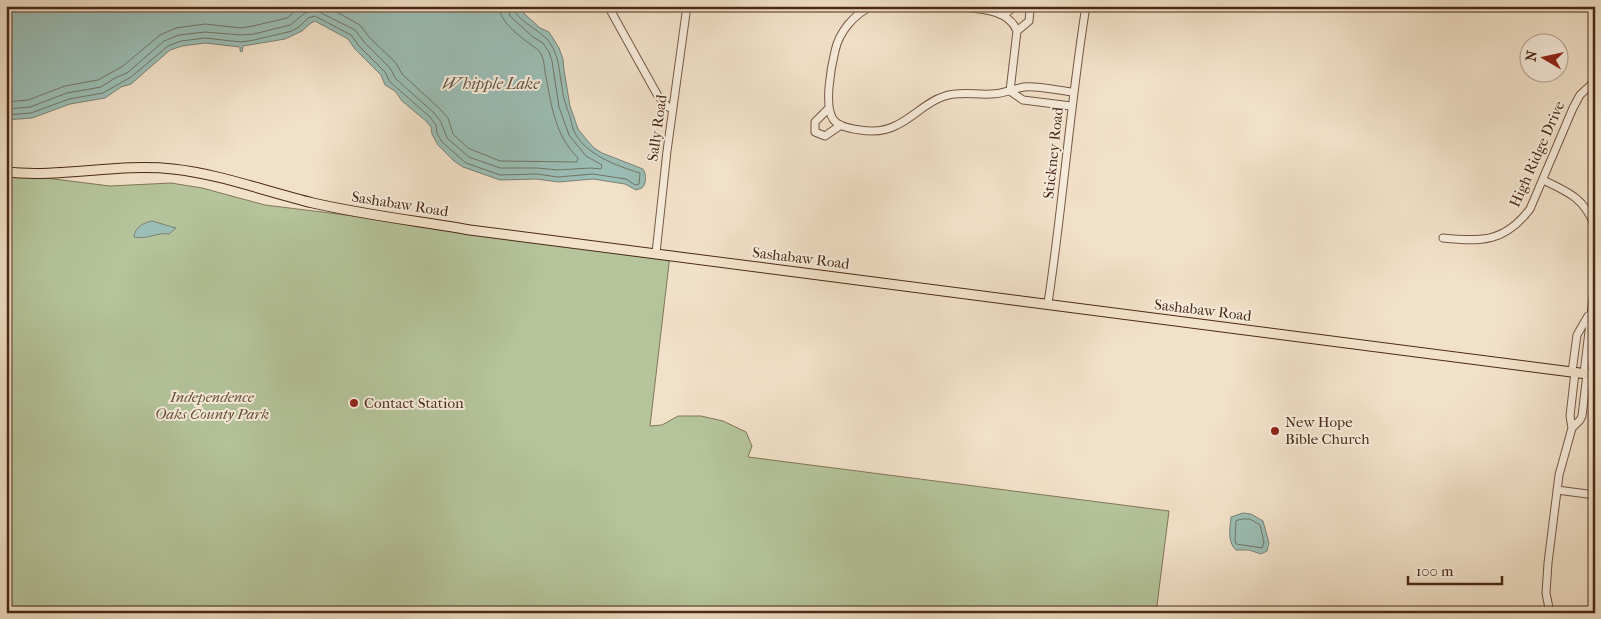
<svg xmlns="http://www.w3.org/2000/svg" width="1601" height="619" viewBox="0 0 1601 619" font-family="'IM FELL French Canon',serif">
<rect width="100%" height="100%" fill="#f2e1c9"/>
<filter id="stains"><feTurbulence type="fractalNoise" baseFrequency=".004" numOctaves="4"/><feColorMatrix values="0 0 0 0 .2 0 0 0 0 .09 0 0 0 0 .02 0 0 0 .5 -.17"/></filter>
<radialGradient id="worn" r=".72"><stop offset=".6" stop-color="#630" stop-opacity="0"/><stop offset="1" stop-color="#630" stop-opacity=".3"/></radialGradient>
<path fill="#b5c49b" stroke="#807658" d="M6,173l104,13 61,-3 31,5 63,17 405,50 -20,171 12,-1 16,-9h23l22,5 23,11 6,14 -4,11 421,54 -13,102h-1150z"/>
<path fill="#9bbeb6" stroke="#7b8276" d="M6,6h510l24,22 9,4 10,16 4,11 1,11 6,36 8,23 8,10 8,9 8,5 41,16c4,6 3,15 -1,19l-6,2 -11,-6 -32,-5 -34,3 -23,-3 -36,1 -37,-13 -9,-6 -16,-16 -6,-11 -1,-7 -5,-6 -24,-20 -7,-10 -10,-6 -4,-10 -26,-26 -7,-10 -33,-18 -4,2 -9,8 -17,8 -42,7 -1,6 -2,-1v-4l-35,-4 -23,3 -12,4 -39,34 -10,3 -16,11 -35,6 -38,14 -26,2z
M152,221l24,7 -7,6c-12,-2 -22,6 -35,3 1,-10 9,-14 18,-16z
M1243,513l8,1 12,7 6,22 -2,8 -6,3 -12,-4h-13c-9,-8 -6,-22 -5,-33z"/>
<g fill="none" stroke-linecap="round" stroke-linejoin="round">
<path stroke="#727466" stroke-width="1" d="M326,6l34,19 9,12 27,26 6,11 38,35 8,9 5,16 15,14 32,13 77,1 1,-4c-23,-23 -26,-50 -32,-81 -2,-8 -1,-15 -5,-23 -3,-5 -6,-6 -11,-10 -12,-9 -30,-22 -31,-38
M6,102l22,-2 37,-14 33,-6 25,-14 37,-31 16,-7 29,-4 36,4 12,-2 34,-8 14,-12
M6,109l24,-2 37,-14 34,-6 14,-9 12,-5 37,-32 15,-6 26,-3 36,3 13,-1 36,-9 15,-12 10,-3 40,20 9,12 26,26 6,11 38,34 7,9 6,16 22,19 31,11h37l21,2 32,-2 11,1 1,-4 -16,-9 -17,-21 -10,-28 -7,-46 -3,-9 -6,-9 -10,-6 -23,-21 -3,-10
M6,115l25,-2 38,-14 34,-6 28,-16 37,-31 13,-5 24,-3 36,4 13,-2 38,-9 7,-4 9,-9 7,-2 36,19 8,11 26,26 5,10 40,35 6,8 1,8 5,9 24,21 34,12 37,-1 21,3 35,-3 33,5 9,6 4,-1 1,-11c-23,-7 -56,-19 -66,-42 -2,-4 -3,-10 -4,-15 -4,-10 -7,-18 -8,-29 -3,-16 -3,-31 -12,-44 -7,-12 -35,-22 -37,-37
M1243,519h7l10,6 4,17 -2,6 -26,-4 -1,-4 1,-19z"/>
<g stroke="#745743" stroke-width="9">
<path id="minor" d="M608,6l50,90 10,11 5,1
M872,6c-18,8 -33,26 -37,45 -4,16 -11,55 -2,68 4,7 19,10 27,11 12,2 26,1 37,-5 17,-8 30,-24 48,-29 15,-5 31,-1 46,-2 12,0 21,-5 33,-7 11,-2 37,4 49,5
M952,6c22,3 56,1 65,25l-7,60
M1003,15l13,-9
M1017,31l12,-10 1,-11 -4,-4
M1010,91l13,9 48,6
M829,108l-14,14v10l10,4 16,-11
M1543,180c26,12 42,19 52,47
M1443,238c39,4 62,4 87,-29l43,-101 7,-13 15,-14
M656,253l11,-102 20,-145
M1048,303c15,-98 22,-198 38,-297
M1572,372l5,-37 11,-19
M1584,373l11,-91
M1572,428l8,-8 2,-4 5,-42
M1557,490l38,5
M1550,613l-4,-20 2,-30 11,-88 13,-47 -2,-12 5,-44"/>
</g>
<g stroke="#4a2916" stroke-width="11">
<path id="major" d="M6,172c56,6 111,-9 167,-3 47,5 94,23 140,34 52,12 105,18 157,27l1125,145"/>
</g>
<use href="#minor" stroke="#f7ecdc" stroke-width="7"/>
<use href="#major" stroke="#f2e1c9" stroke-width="9"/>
</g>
<g fill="#8f2418" stroke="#f7ecdc" stroke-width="2">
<circle cx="354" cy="403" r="5"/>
<circle cx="1275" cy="431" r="5"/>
</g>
<g text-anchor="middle" stroke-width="4" stroke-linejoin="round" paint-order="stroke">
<g font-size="15" fill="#4a2916" stroke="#f7ecdc">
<text transform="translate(657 128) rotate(-82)" y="5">Sally Road</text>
<text transform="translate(1053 153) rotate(-84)" y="5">Stickney Road</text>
<text transform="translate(1537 154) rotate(-66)" y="5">High Ridge Drive</text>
<text transform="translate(400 204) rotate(9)" y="5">Sashabaw Road</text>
<text transform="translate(801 258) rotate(7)" y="5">Sashabaw Road</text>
<text transform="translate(1203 310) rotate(7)" y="5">Sashabaw Road</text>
</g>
<g font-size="15" font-style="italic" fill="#655037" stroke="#f7ecdc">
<text x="212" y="402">Independence<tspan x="212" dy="17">Oaks County Park</tspan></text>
</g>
<g font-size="15" fill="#4a2916" stroke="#f7ecdc" text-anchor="start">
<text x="364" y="408">Contact Station</text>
<text x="1285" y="427">New Hope<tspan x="1285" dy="17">Bible Church</tspan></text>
</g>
<g font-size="16" font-style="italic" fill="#5e4e3e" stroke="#f7ecdc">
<text x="491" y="89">Whipple Lake</text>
</g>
</g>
<rect width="1601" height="619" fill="none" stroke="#f2e1c9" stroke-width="25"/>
<rect x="8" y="8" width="1586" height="604" fill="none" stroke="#4a2916" stroke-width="2.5"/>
<rect x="12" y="12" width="1576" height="594" fill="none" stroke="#4a2916"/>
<g transform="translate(1544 58) rotate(279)"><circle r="24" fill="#f7ecdc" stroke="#b29e8d"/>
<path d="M0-4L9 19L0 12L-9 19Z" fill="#8f2418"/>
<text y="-8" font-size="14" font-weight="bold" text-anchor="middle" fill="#4a2916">N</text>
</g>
<path d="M1408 576v8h94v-8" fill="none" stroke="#4a2916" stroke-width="2.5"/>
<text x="1416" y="576" font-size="15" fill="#4a2916" stroke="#f7ecdc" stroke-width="4" paint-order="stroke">100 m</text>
<rect width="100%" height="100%" filter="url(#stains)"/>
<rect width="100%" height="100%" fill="url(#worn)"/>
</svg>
